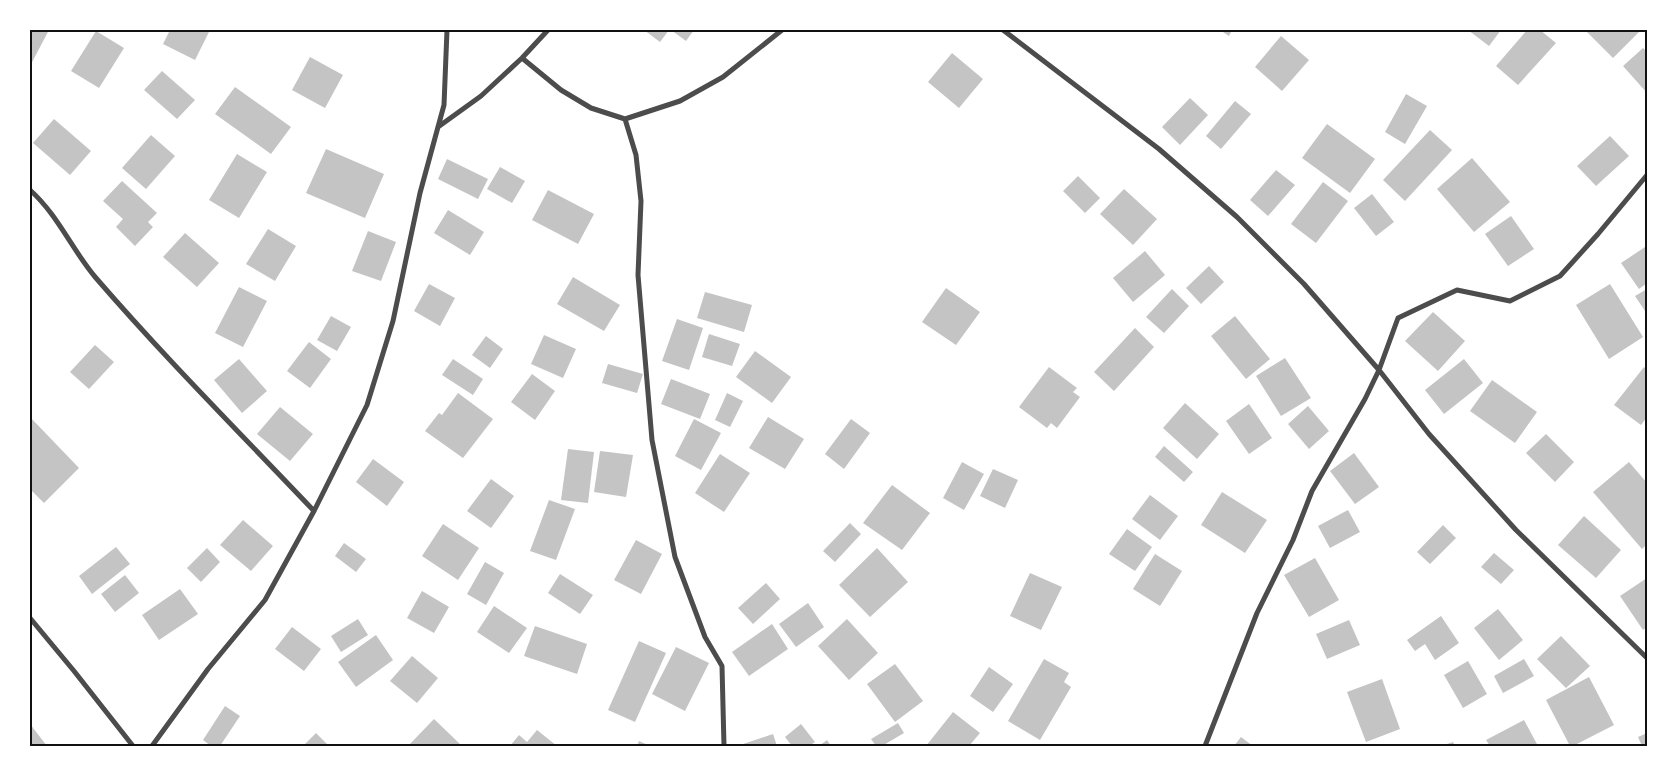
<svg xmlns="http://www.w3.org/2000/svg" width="1677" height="776" viewBox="0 0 1677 776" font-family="'IBM Plex Serif',serif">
<rect width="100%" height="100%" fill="#fff"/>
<path fill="#c4c4c4" d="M30,30h19l-19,36z
M170,30h40l-15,30 -32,-16z
M644,30h25l-9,12z
M671,30h23l-8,11z
M1220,30h12l-3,6z
M1468,30h33l-12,16z
M1527,30h13l16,13 -38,42 -22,-19z
M1585,30h56l-28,28z
M96,31l28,17 -25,40 -28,-17z
M1281,36l28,24 -27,31 -27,-24z
M1643,48l4,4v41l-24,-27z
M952,53l31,26 -24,29 -31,-26z
M310,57l33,18 -18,33 -33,-18z
M162,71l33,29 -18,19 -33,-29z
M235,87l56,40 -20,27 -56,-40z
M1406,94l21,12 -22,38 -20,-12z
M1190,98l18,17 -28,30 -18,-18z
M1235,101l16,13 -30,35 -15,-13z
M54,119l37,32 -21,24 -37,-32z
M1327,124l48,35 -25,34 -48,-35z
M1430,130l22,20 -47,51 -22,-21z
M151,135l24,21 -29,33 -24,-21z
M1610,136l19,20 -33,30 -19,-20z
M326,149l58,25 -19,44 -59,-25z
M237,154l30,18 -28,46 -30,-18z
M1472,158l38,44 -36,30 -37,-43z
M447,159l41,20 -10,20 -40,-20z
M500,167l25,14 -13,22 -25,-14z
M1276,170l19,15 -27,31 -18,-16z
M1078,176l22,22 -15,15 -22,-22z
M122,181l35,32 -9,9 5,5 -18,19 -19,-19 7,-8 -20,-18z
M1323,182l25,19 -32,42 -25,-19z
M1124,189l33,30 -24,26 -33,-31z
M548,190l46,24 -16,30 -46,-24z
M1372,194l22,28 -18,14 -22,-28z
M448,210l36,22 -14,23 -36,-22z
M1511,216l23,33 -26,17 -23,-32z
M268,229l28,17 -21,35 -29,-17z
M368,231l28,11 -15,39 -29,-10z
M185,233l34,30 -22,24 -34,-30z
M1645,247l2,4v32l-8,6 -18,-26z
M1145,251l20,24 -32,27 -20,-24z
M1209,266l15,16 -23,22 -15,-16z
M573,277l47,28 -16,26 -47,-27z
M429,284l26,14 -15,28 -26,-15z
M1610,284l33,53 -34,22 -33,-54z
M239,287l28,14 -24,46 -28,-14z
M946,288l34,24 -24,33 -34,-23z
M1172,289l17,17 -25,27 -18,-16z
M1647,289v25l-12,-18z
M705,292l47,13 -8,27 -47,-14z
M1433,312l32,29 -27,30 -33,-30z
M331,316l20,11 -14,24 -20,-11z
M1235,316l35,43 -24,20 -35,-43z
M677,319l26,9 -14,42 -27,-9z
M1135,328l19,19 -40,44 -20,-19z
M709,334l31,10 -8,22 -30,-9z
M544,335l32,14 -13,29 -32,-14z
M486,336l17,13 -13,19 -18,-13z
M309,342l22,17 -21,29 -23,-17z
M95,345l19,17 -25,27 -19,-17z
M755,351l36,26 -19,26 -36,-26z
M1285,358l26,40 -30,18 -25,-40z
M239,359l28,32 -25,22 -28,-33z
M453,359l30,20 -10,16 -31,-20z
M1464,359l19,24 -39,31 -19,-24z
M608,364l35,10 -6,19 -35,-10z
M1049,367l28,21 -4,4 7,5 -23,31 -6,-5 -4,5 -28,-21z
M1644,367l3,3v47l-6,8 -27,-20z
M532,374l23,17 -20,29 -24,-18z
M671,379l39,15 -10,25 -39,-15z
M1492,380l45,32 -22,31 -45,-32z
M458,393l35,26 -30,39 -38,-27 14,-18 3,2z
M727,393l16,8 -13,26 -15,-7z
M1185,403l34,31 -22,25 -34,-31z
M1249,404l23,34 -23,16 -23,-33z
M1308,406l21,25 -20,18 -21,-25z
M280,407l33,27 -23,27 -33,-27z
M30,417l49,51 -35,35 -14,-14z
M768,417l36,22 -19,30 -36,-21z
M694,419l27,14 -20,37 -26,-14z
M851,419l19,14 -26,36 -19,-15z
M1546,434l28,28 -19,20 -29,-29z
M1164,446l29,26 -9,10 -29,-25z
M568,449l26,3 -6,51 -27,-3z
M600,451l33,4 -7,42 -32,-5z
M1354,453l25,34 -24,17 -25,-33z
M720,454l30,19 -26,39 -29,-19z
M373,459l31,23 -17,24 -31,-24z
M962,462l22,12 -20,36 -21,-12z
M1629,462l18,21v61l-5,5 -49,-57z
M993,469l25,11 -13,28 -25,-12z
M491,479l23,17 -23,32 -24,-17z
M892,485l38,28 -28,37 -39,-27z
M1222,492l45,28 -22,33 -44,-28z
M1150,495l28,21 -18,24 -28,-21z
M549,500l26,9 -19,51 -26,-9z
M1348,510l12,22 -30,16 -12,-22z
M1584,516l37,34 -25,28 -38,-33z
M243,520l30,26 -22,25 -31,-26z
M850,523l11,11 -26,28 -12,-11z
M443,524l36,24 -21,32 -36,-24z
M1443,525l13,13 -26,26 -13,-12z
M1127,529l25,18 -17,24 -26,-17z
M636,540l26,14 -21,40 -27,-14z
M344,543l22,16 -10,13 -21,-16z
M116,547l14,17 -38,30 -13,-18z
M207,548l13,14 -19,20 -14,-14z
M877,548l31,34 -38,35 -31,-32z
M1494,553l20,17 -13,14 -20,-17z
M1155,554l27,17 -22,35 -27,-17z
M1315,558l24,42 -30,17 -25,-42z
M485,562l19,11 -18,32 -19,-11z
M1030,573l32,14 -21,43 -31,-14z
M560,574l33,21 -13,19 -32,-21z
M125,575l14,18 -24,19 -14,-18z
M1647,578v49l-4,3 -23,-34z
M766,583l14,16 -27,25 -15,-16z
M180,589l18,25 -39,26 -17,-25z
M422,591l27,16 -15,26 -27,-15z
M808,603l16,24 -28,20 -17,-23z
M494,606l33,22 -18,25 -32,-21z
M1498,609l25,31 -24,20 -25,-32z
M1441,616l18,27 -24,17 -10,-16 -10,7 -8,-11z
M358,619l10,16 -27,17 -10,-16z
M847,619l31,34 -29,27 -31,-34z
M1349,620l11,25 -33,14 -11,-25z
M772,624l16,25 -39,27 -17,-24z
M535,626l52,18 -10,30 -53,-18z
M292,627l29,22 -17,22 -29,-22z
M376,635l17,25 -37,27 -18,-25z
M1561,636l29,30 -24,22 -29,-29z
M639,641l27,12 -31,69 -27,-12z
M676,647l33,16 -24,48 -33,-17z
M412,656l26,22 -21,25 -27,-22z
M1044,659l25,14 -5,9 7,5 -31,53 -32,-19z
M1524,659l10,17 -31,17 -9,-17z
M1468,661l19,33 -24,14 -19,-33z
M895,664l28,37 -28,21 -28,-38z
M989,667l24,17 -20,28 -23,-16z
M1589,677l25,48 -41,21h-3l-24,-46z
M1382,679l18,50 -34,13 -19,-50z
M225,706l15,10 -20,30h-9l-8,-6z
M953,712l27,21 -11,13h-43z
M434,719l26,25 -1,2h-51z
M1524,720l14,26h-48l-4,-6z
M898,723l6,10 -22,13h-6l-5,-7z
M30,724l17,22h-17z
M801,724l14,18 -6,4h-17l-7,-9z
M537,730l20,16h-47l9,-11 8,7z
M316,733l13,13h-26z
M1647,733v13h-5l-4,-9z
M773,734l4,12h-33l-1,-2z
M1241,737l12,9h-19z
M827,740l4,6h-12z
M639,741l11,5h-13z
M1453,742l2,4h-14z"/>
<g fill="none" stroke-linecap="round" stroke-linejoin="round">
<path stroke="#4c4c4c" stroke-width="5" d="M1003,30l156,119 78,68 67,67 75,86 50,64 87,96 131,128
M522,58l39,32 30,18 34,11 55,-18 43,-24 59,-47
M625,119l11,36 5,46 -3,74 14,165 23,117 30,80 17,29 2,80
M438,127l43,-31 41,-38 26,-28
M30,190c28,25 42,60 66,88 70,81 145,156 218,233
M30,618l44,53 59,75
M152,746l56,-77 57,-69 49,-89 53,-106 26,-84 27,-128 24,-88 3,-75
M1205,746l52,-133 36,-73 19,-49 53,-92 14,-29 19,-52 59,-28 53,11 50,-25 38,-42 49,-59"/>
</g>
<rect width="1677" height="776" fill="none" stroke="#ffffff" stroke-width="62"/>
<rect x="31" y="31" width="1615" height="714" fill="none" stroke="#111" stroke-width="2"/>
</svg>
